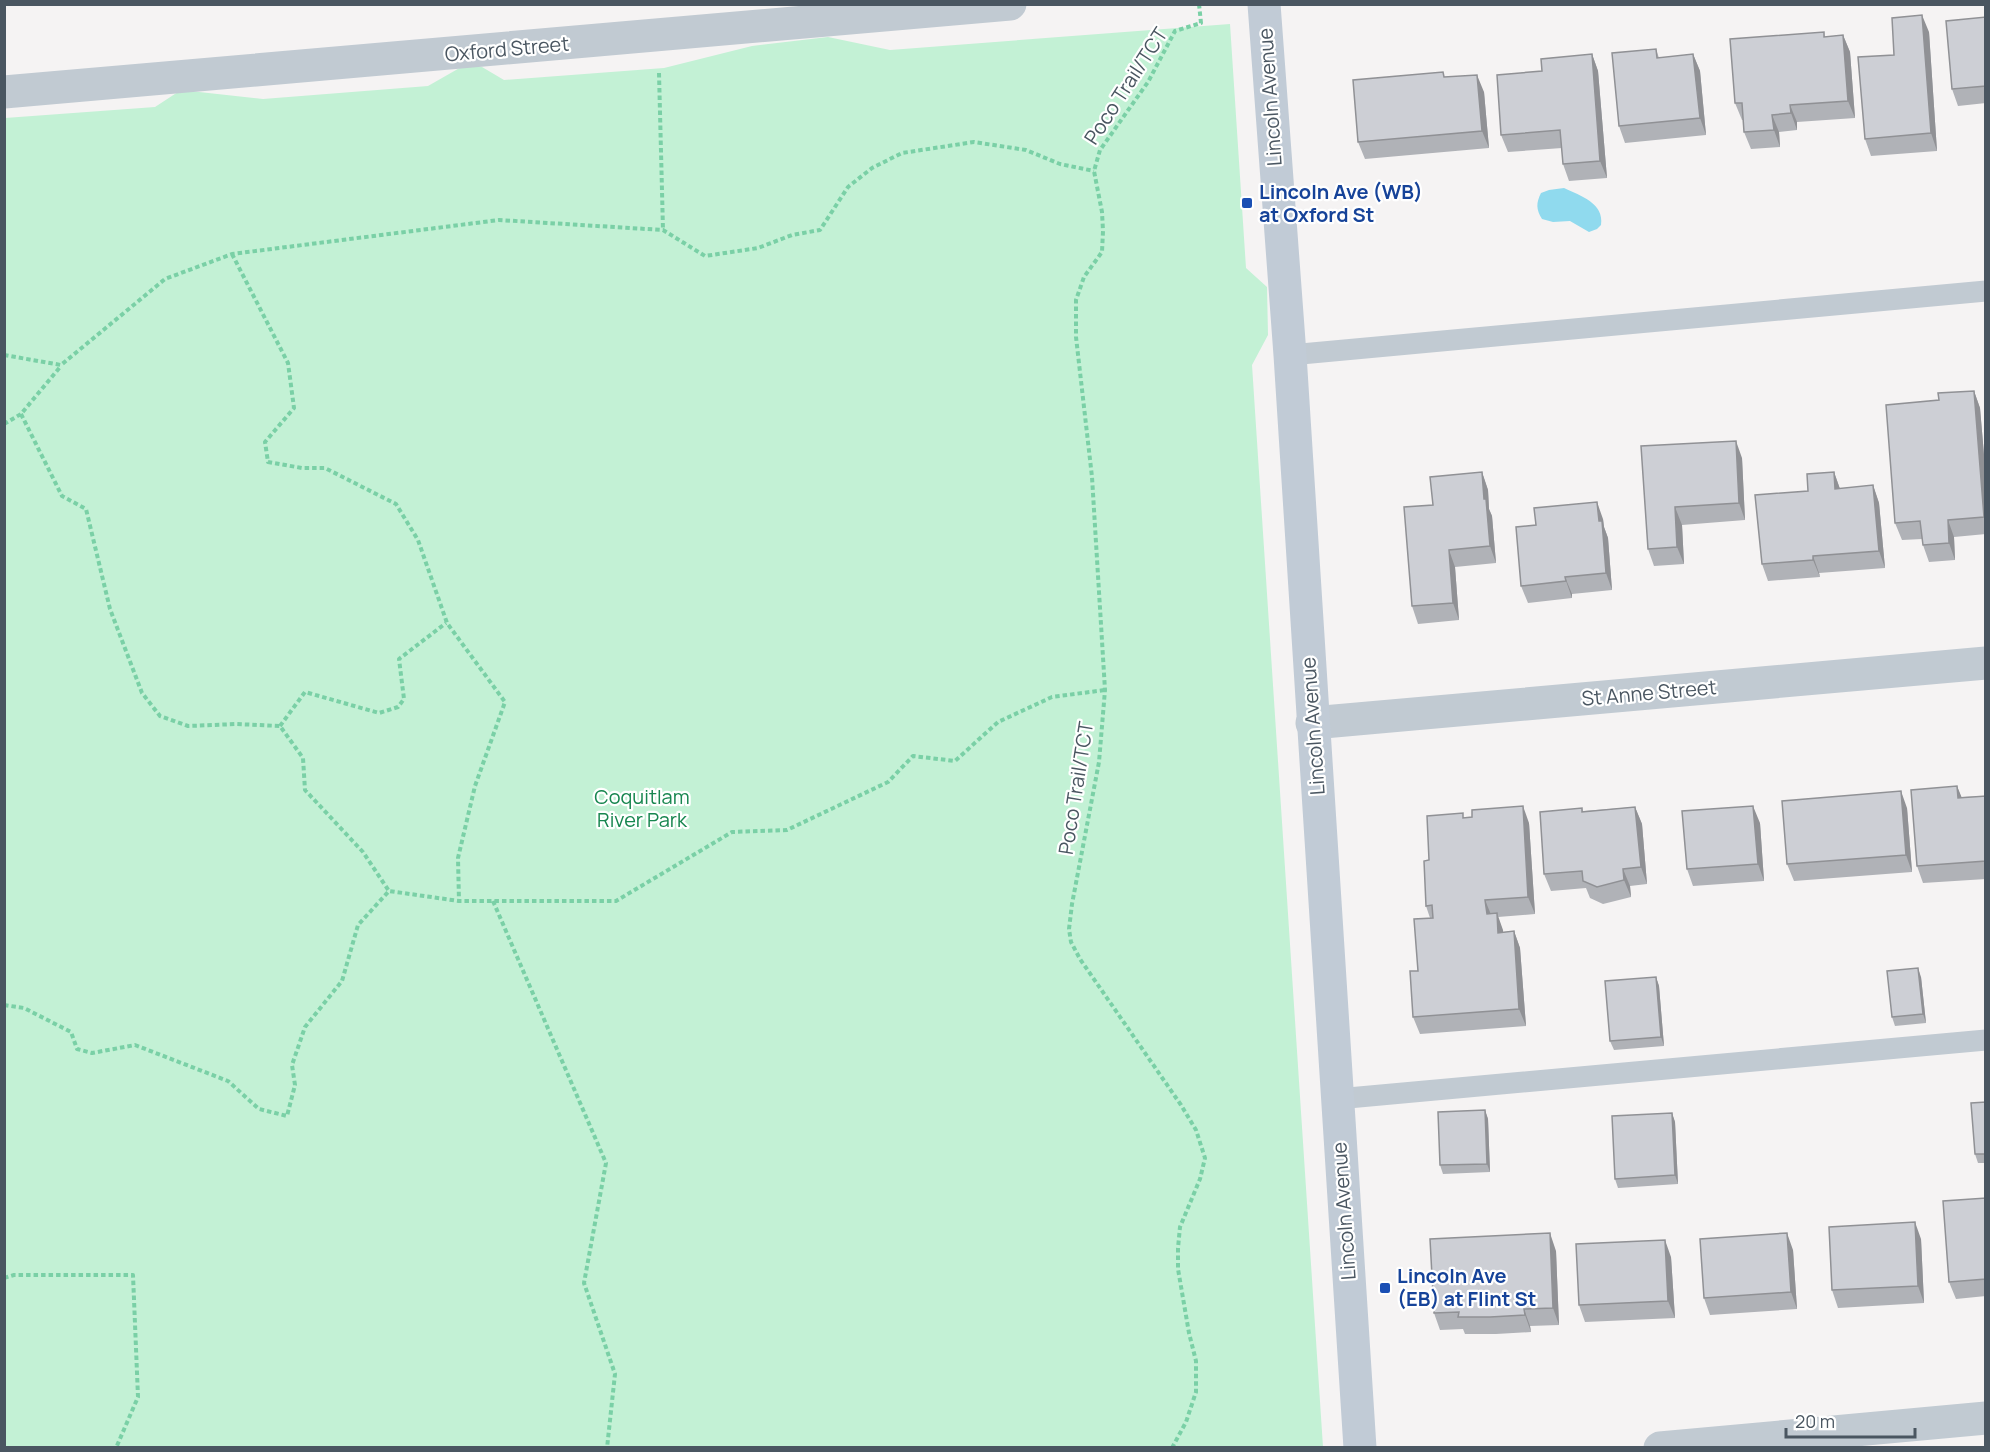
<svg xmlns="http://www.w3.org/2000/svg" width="1990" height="1452" viewBox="0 0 1990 1452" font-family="Manrope,sans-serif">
<rect width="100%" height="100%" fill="#f5f3f3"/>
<path fill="#c3f1d5" d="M1230,24l16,244 21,19 1,48 -16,30 71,1082 -1318,1v-1330l150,-11 26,-17 82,9 165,-13 35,-20 19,1 22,13 160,-12 88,-22 76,-9 62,13z"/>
<path fill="#90daee" d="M1564,188c17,8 40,15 37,37l-4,4 -8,3 -19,-11 -17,1 -11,-3c-6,-10 -6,-16 -1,-26l8,-3z"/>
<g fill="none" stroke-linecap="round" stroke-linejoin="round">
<path stroke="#7ad0a6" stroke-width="4" stroke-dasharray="4.5 3" stroke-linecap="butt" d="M659,73l4,157
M232,254l56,109 6,45 -29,34 3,20 34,6h23l71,36 22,36 29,83 58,79 -30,84 -17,72 1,43
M4,355l57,10 104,-86 67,-25 267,-34 164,10 42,26 53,-8 34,-13 28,-5 28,-43 24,-19 30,-15 72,-11 52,8 34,14 34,7
M21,414l41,82 24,13 24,100 32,84 18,23 28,10 48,-2 44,2 23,32 2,32 58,62 26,39
M4,424l17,-10 40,-48
M280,726l25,-34 74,21 19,-6 6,-8 -5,-40 47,-36
M493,901l113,262 -22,120 31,91 -8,74
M4,1005l20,3 47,24 6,17 15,4 43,-8 93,36 31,28 28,7 8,-31 -3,-20 13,-38 37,-46 16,-56 31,-34 70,10h157l116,-69 55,-2 101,-48 25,-26 42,5 43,-39 54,-25 53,-7
M4,1278l10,-3h119l5,122 -22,51
M1172,1448l14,-26 10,-30v-31l-7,-28 -11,-64v-21l2,-21 20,-48 5,-21 -9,-28 -15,-25 -101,-146 -9,-17 -2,-13 3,-25 27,-142 6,-72 -13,-213 -16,-140v-37l8,-23 18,-25 1,-21 -1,-19 -8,-41 6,-21 48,-68 27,-51 26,-8 -2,-19"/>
<path stroke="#c1cad2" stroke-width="21" d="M1290,355l696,-64
M1337,1099l649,-59"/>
<path stroke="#c1cad2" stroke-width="33" d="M1312,723l674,-60
M1660,1448l326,-30"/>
<path stroke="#c1cad2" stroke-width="33" d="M4,92l1006,-88"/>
<path stroke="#c1cbd6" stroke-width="33" d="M1264,4l26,351 70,1093"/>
</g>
<path fill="#b0b2b7" d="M1986,17v86l-28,3 -6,-17z
M1824,32l1,5 18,-2 7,17 5,66 -58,4v8l-18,2 1,15 -29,2 -7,-17 -1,-12h-1l-7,-17z
M1929,32l8,119 -66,5 -6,-17 29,-84z
M1656,49l3,9 34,-4 7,17 6,64 -81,8 -6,-17z
M1592,54l6,17 9,107 -38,3 -6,-17 -1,-16 -54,4 -7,-17 41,-64z
M1445,77l39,15 5,56 -124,11 -7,-17z
M1974,391l6,17 6,70v56l-32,3 1,23 -26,2 -6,-17 -1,-6 -20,1 -7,-17 44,-123z
M1641,446l101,12 3,62 -63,5 2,39 -30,2 -6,-17z
M1482,472l6,18 1,19 3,7 4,47 -41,4 4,53 -41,4 -6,-18 21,-101z
M1834,472l6,17 33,-4 6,18 6,65 -66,5 1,4 -52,4 -6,-17 46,-73z
M1603,519l1,8 4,11 4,52 -40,4v4l-44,5 -7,-17z
M1957,786l4,11 25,-1v83l-63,4 -6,-17z
M1635,807l7,17 5,60 -17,2 1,11 -28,7 -13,-6 -4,-10 -35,3 -7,-17 38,-66 1,3z
M1907,808l5,64 -118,9 -7,-17z
M1464,818l65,5 6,91 -37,3 5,15 11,-1 6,17 6,78 -106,8 -7,-17 5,-46 12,-53 -4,-12 3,-46z
M1760,823l4,58 -71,5 -6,-17z
M1656,977l3,9 5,60 -50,4 -4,-9z
M1921,977l5,46 -31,3 -3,-9z
M1986,1102v61h-8l-3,-9z
M1485,1110l3,9 2,53 -47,2 -3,-9z
M1672,1113l3,9 3,62 -60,4 -3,-9z
M1986,1198v98l-30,3 -7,-17z
M1921,1239l3,64 -86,5 -6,-18z
M1793,1250l4,59 -87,6 -6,-17z
M1556,1251l3,74 -29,1 1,6 -35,2h-31l-2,-5 -23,1 -6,-17z
M1671,1257l4,61 -90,4 -6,-17z"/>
<path fill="#909195" d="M1922,15l7,17 8,119 -6,-18z
M1843,35l7,17 5,66 -7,-17z
M1592,54l6,17 9,107 -7,-17z
M1693,54l7,17 6,64 -6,-17z
M1477,75l7,17 5,56 -7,-17z
M1790,105l7,17v8l-6,-17z
M1772,115l7,17 1,15 -6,-17z
M1974,391l6,17 6,70v44l-2,-5z
M1736,441l6,17 3,62 -6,-17z
M1482,472l6,18 1,19 3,7 4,47 -6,-17 -6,-47z
M1834,472l6,17h-5z
M1873,485l6,18 6,65 -6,-17z
M1597,502l6,17 1,8 4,11 4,52 -6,-17 -7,-52z
M1675,507l7,18 2,39 -7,-17z
M1948,520l6,17 1,23 -6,-17z
M1449,550l6,17 4,53 -6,-17z
M1813,556l6,17 1,4 -7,-17z
M1565,577l7,17v4l-6,-17z
M1957,786l7,17 -6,-5z
M1901,791l6,17 5,64 -6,-17z
M1523,806l6,17 6,91 -7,-17z
M1753,806l7,17 4,58 -6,-17z
M1635,807l7,17 5,60 -6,-17z
M1623,869l7,17 1,11 -7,-17z
M1485,900l7,17 -5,-3z
M1497,913l6,17 2,20 -7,-17z
M1514,931l6,17 6,78 -7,-17z
M1918,968l3,9 5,46 -3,-9z
M1656,977l3,9 5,60 -3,-9z
M1485,1110l3,9 2,53 -3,-8z
M1672,1113l3,9 3,62 -3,-9z
M1915,1222l6,17 3,64 -6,-17z
M1550,1233l6,18 3,74 -6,-17z
M1787,1233l6,17 4,59 -6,-17z
M1665,1240l6,17 4,61 -7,-17z
M1524,1309l6,17 1,6 -6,-17z"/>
<path fill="#cdcfd5" stroke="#909195" stroke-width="1.5" d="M1922,15l9,118 -66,6 -7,-82 36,-2 -2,-37z
M1986,17v69l-34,3 -6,-68z
M1824,32v5l19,-2 5,66 -58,4 1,8 -19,2 2,15 -30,2 -2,-29h-7l-5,-64z
M1656,49l1,9 36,-4 7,64 -81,8 -7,-73z
M1592,54l8,107 -37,3 -3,-34 -59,5 -4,-60 45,-4 -1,-12z
M1443,72l1,5 33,-2 5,56 -124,11 -5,-62z
M1974,391l10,126 -36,3 1,23 -26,2 -3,-24 -25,2 -9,-118 53,-5 -1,-7z
M1736,441l3,62 -64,4 2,40 -29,2 -7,-103z
M1482,472l2,27h2l4,47 -41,4 4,53 -41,3 -8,-99 29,-2 -3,-28z
M1834,472l1,17 38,-4 6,66 -66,5v4l-51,4 -7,-69 53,-4 -1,-17z
M1597,502l2,19h3l4,52 -41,4 1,4 -45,5 -5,-59 20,-2 -2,-17z
M1957,786l1,12 28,-2v65l-69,5 -6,-76z
M1901,791l5,64 -119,9 -5,-63z
M1523,806l5,91 -43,3 2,14 10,-1 1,20 16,-2 5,78 -106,8 -3,-46h8l-4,-52 19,-1 -1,-13 -6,1 -2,-45 5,-1 -2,-44 36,-3v5l9,-1v-7z
M1753,806l5,58 -71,5 -5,-58z
M1635,807l6,60 -18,2 1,11 -27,7 -14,-6 -1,-10 -38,3 -4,-62 42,-4v4z
M1918,968l5,46 -31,3 -5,-46z
M1656,977l5,60 -51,4 -5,-60z
M1986,1102v52h-11l-4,-51z
M1485,1110l2,54 -47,1 -2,-53z
M1672,1113l3,62 -60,4 -3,-63z
M1986,1198v81l-37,3 -6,-81z
M1915,1222l3,64 -86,4 -3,-63z
M1550,1233l3,75 -29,1 1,6 -35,2h-32l1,-5 -25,1 -4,-74z
M1787,1233l4,59 -87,6 -4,-59z
M1665,1240l3,61 -89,4 -3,-61z"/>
<g fill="#1a4fb4" stroke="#fff" stroke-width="2">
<rect x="1241" y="197" width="12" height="12" rx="3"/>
<rect x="1379" y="1282" width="12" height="12" rx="3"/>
</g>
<g text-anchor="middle" stroke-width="4.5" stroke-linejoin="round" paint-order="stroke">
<g font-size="20" fill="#4a5661" stroke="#fff">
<text transform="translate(507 49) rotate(-5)" y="7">Oxford Street</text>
<text transform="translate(1126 86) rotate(-57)" y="7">Poco Trail/TCT</text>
<text transform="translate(1270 97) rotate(-94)" y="7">Lincoln Avenue</text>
<text transform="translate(1649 693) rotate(-5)" y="7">St Anne Street</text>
<text transform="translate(1313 726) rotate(-94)" y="7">Lincoln Avenue</text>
<text transform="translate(1076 788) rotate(-81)" y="7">Poco Trail/TCT</text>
<text transform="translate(1344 1211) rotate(-94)" y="7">Lincoln Avenue</text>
</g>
<g font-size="20" font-weight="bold" fill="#164399" stroke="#fff" text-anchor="start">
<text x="1259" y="199">Lincoln Ave (WB)<tspan x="1259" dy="23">at Oxford St</tspan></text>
<text x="1397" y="1283">Lincoln Ave<tspan x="1397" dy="23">(EB) at Flint St</tspan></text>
</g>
<g font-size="20" fill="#17864f" stroke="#fff">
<text x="642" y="804">Coquitlam<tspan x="642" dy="23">River Park</tspan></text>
</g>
</g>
<rect width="1990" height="1452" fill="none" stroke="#4a5661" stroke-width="12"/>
<path d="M1786 1428v9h129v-9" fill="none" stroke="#4a5661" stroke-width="3"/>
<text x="1795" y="1428" font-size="18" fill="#4a5661" stroke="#ffffff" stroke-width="4.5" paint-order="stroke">20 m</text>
</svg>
